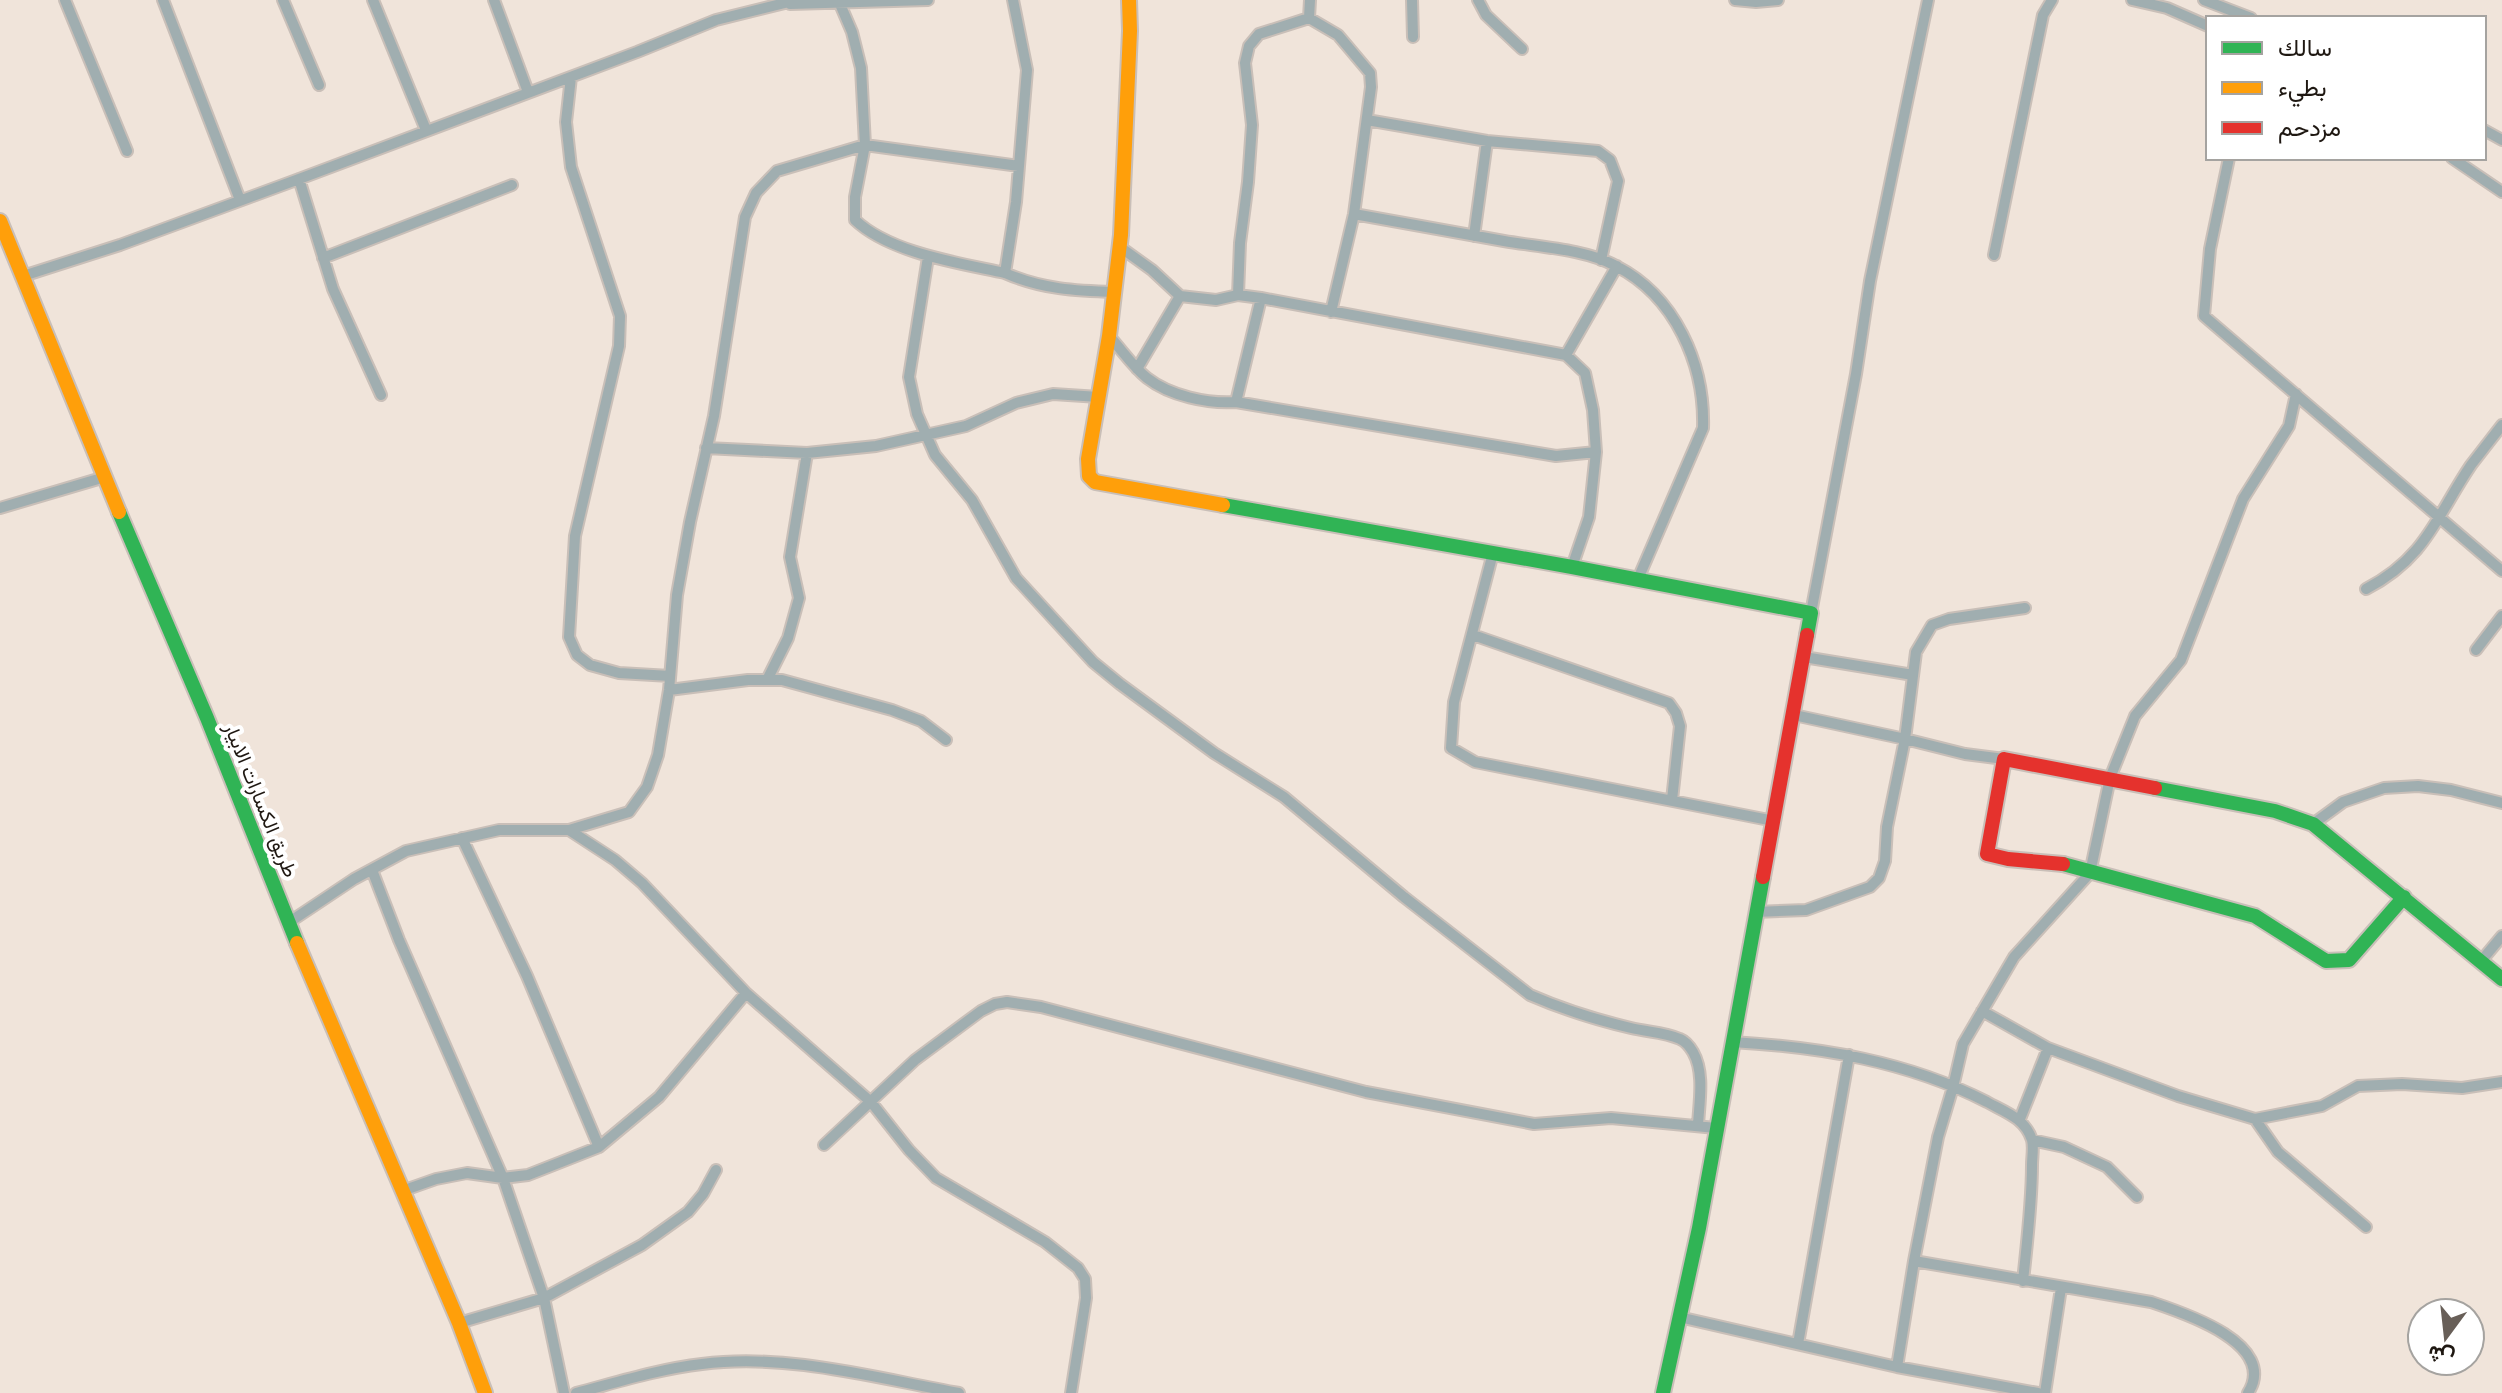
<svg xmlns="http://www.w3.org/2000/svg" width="2502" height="1393" viewBox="0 0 2502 1393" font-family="'Noto Sans',Vazirmatn,sans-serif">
<rect width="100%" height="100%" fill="#f0e4da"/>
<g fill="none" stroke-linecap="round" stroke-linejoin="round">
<g stroke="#c9bfb8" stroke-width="14">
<path id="street" d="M65,0l62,151
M163,0l77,200
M283,0l36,85
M373,0l53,130
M494,0l34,92
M1013,0l14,70 -11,132 -11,71c36,16 71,18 110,19
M1310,0l-1,18 29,17 32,38 1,14 -17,127 -23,98
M1412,0l1,37
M1478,0l8,15 36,34
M1735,0l21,2 22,-2
M2132,0l35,8 41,18
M2204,0l47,18
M790,4l138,-4
M840,4l12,28 9,36 4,77 -10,52v23c35,33 104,43 150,53
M571,77l-5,45 5,45 49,149 -1,30 -44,190 -6,101 8,18 13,10 29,8 51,3
M1367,120l120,21 111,10 12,9 8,21 -17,79
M2484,130l18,10
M2229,158l-19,91 -6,67 298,255
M2452,158l50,34
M299,179l34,110 48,106
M1354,214c50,9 100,18 150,27 35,6 81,8 112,25 59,30 89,98 87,162l-65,151
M1474,236l13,-95
M1994,255l49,-240 9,-15
M928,257l-19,120 8,37 18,41 37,45 44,78 77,84 27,22 94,69 70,44 120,100 126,98c32,14 67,25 101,33 16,4 34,4 49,11 5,2 10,8 13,13 12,21 6,51 5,74
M323,258l189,-73
M23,276l97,-31 179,-66 338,-127 79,-32 81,-20
M1238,295l2,-52 8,-61 4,-57 -7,-62 4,-17 10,-12 50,-16
M1109,336c13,14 24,31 38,42 23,18 61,26 89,24l320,54 40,-4 -3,-42 -8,-37 -19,-18 -305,-57 -23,-3 -22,5 -36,-4 -28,-26 -32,-23
M1566,355l51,-89
M1137,369l43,-73
M1236,402l25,-104
M706,448l101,5 69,-7 90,-20 50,-23 37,-9 46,3
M0,508l105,-31
M1493,553l-39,149 -3,46 24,14 299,59
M1572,567l17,-50 7,-65
M2366,589c60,-31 70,-72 105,-124 10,-13 21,-27 31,-40
M1811,613l45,-239 14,-93 58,-281
M1473,635l196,68 7,10 4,13 -8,74
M2476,650l26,-34
M1804,657l109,18
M767,680l21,-42 11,-40 -9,-41 17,-104
M669,690l79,-10h34l110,30 29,11 25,19
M2004,759l-39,-5 -60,-15 11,-87 16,-27 17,-6 76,-11
M2313,824l30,-22 41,-14 34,-2 33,4 51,13
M569,830l60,-18 18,-25 11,-32 11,-65 8,-95 13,-73 24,-106 31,-199 11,-24 21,-22 88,-26 154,21
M372,870l27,70 104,238 41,120 20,95
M1755,912l51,-2 64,-23 9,-9 6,-17 2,-34 18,-88 -111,-24
M288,923l66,-44 52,-28 93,-21h70l46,30 27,23 104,110 125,109 38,48 27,28 109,64 33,26 7,11 1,19 -15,95
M2482,960l20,-24
M1982,1011l66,37 130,48 77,23 67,-13 36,-20 44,-2 60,4 40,-6
M1732,1042c88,5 175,19 255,60 18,10 38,16 45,38 2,7 0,17 0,25 0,38 -5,77 -9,116
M2020,1119l28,-71
M2255,1119l23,33 88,75
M2032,1140l32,7 43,20 30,30
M824,1145l91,-85 66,-49 14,-7 12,-2 34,5 325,85 168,32 77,-6 105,10
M599,1147l60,-50 87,-104
M402,1191l34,-12 31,-6 36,5 25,-3 71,-28 -72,-171 -65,-138
M1914,1261l237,41c33,11 128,42 97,91
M1679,1317l218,50 141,26
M459,1323l85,-25 98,-53 46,-33 15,-18 13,-24
M1798,1344l51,-289
M1897,1367l17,-106 24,-124 15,-50 10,-43 51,-87 76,-84 20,-95 25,-62 46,-56 62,-161 46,-73 7,-32
M576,1393c42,-11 83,-24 126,-29 86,-11 173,14 257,29
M2045,1393l16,-105"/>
</g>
<g stroke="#c9bfb8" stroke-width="18">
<path id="fast" d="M1223,505l349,62 239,46 -4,22
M119,512l88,206 90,225
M2155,788l120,23 38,13 189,155
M2063,864l192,52 71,45 23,-1 55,-63
M1663,1393l36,-165 64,-351"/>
</g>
<g stroke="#c9bfb8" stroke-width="18">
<path id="slow" d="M1129,0l1,31 -9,204 -12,101 -21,123 1,17 6,6 128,23
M0,221l119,291
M297,943l162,380 26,70"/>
</g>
<g stroke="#c9bfb8" stroke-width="18">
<path id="jam" d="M2063,864l-55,-5 -21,-5 17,-95 151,29
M1763,877l44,-242"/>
</g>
<use href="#street" stroke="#a0aeb0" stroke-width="10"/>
<use href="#fast" stroke="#30b455" stroke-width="14"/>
<use href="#slow" stroke="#ff9f0a" stroke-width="14"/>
<use href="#jam" stroke="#e5322d" stroke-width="14"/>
</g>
<g text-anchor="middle" stroke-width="8" stroke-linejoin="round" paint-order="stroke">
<g font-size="20" fill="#1f1812" stroke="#fff">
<text transform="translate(261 800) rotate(68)" y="7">طريق الكسارات الابيار</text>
</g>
</g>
<rect x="2206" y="16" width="280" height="144" fill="#ffffff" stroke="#a5a3a0" stroke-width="2"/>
<rect x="2222" y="42" width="40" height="12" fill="#30b455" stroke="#a5a3a0" stroke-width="2"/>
<text x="2278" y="56" font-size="24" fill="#1f1812">سالك</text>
<rect x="2222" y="82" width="40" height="12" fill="#ff9f0a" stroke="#a5a3a0" stroke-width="2"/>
<text x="2278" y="96" font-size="24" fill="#1f1812">بطيء</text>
<rect x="2222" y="122" width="40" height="12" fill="#e5322d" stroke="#a5a3a0" stroke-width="2"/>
<text x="2278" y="136" font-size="24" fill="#1f1812">مزدحم</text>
<g transform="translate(2446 1337) rotate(195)"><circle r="38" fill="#ffffff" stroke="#a5a3a0" stroke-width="2"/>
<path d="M0-6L14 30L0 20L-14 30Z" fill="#685f58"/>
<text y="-12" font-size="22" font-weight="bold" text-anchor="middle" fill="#1f1812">ش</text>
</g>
</svg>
